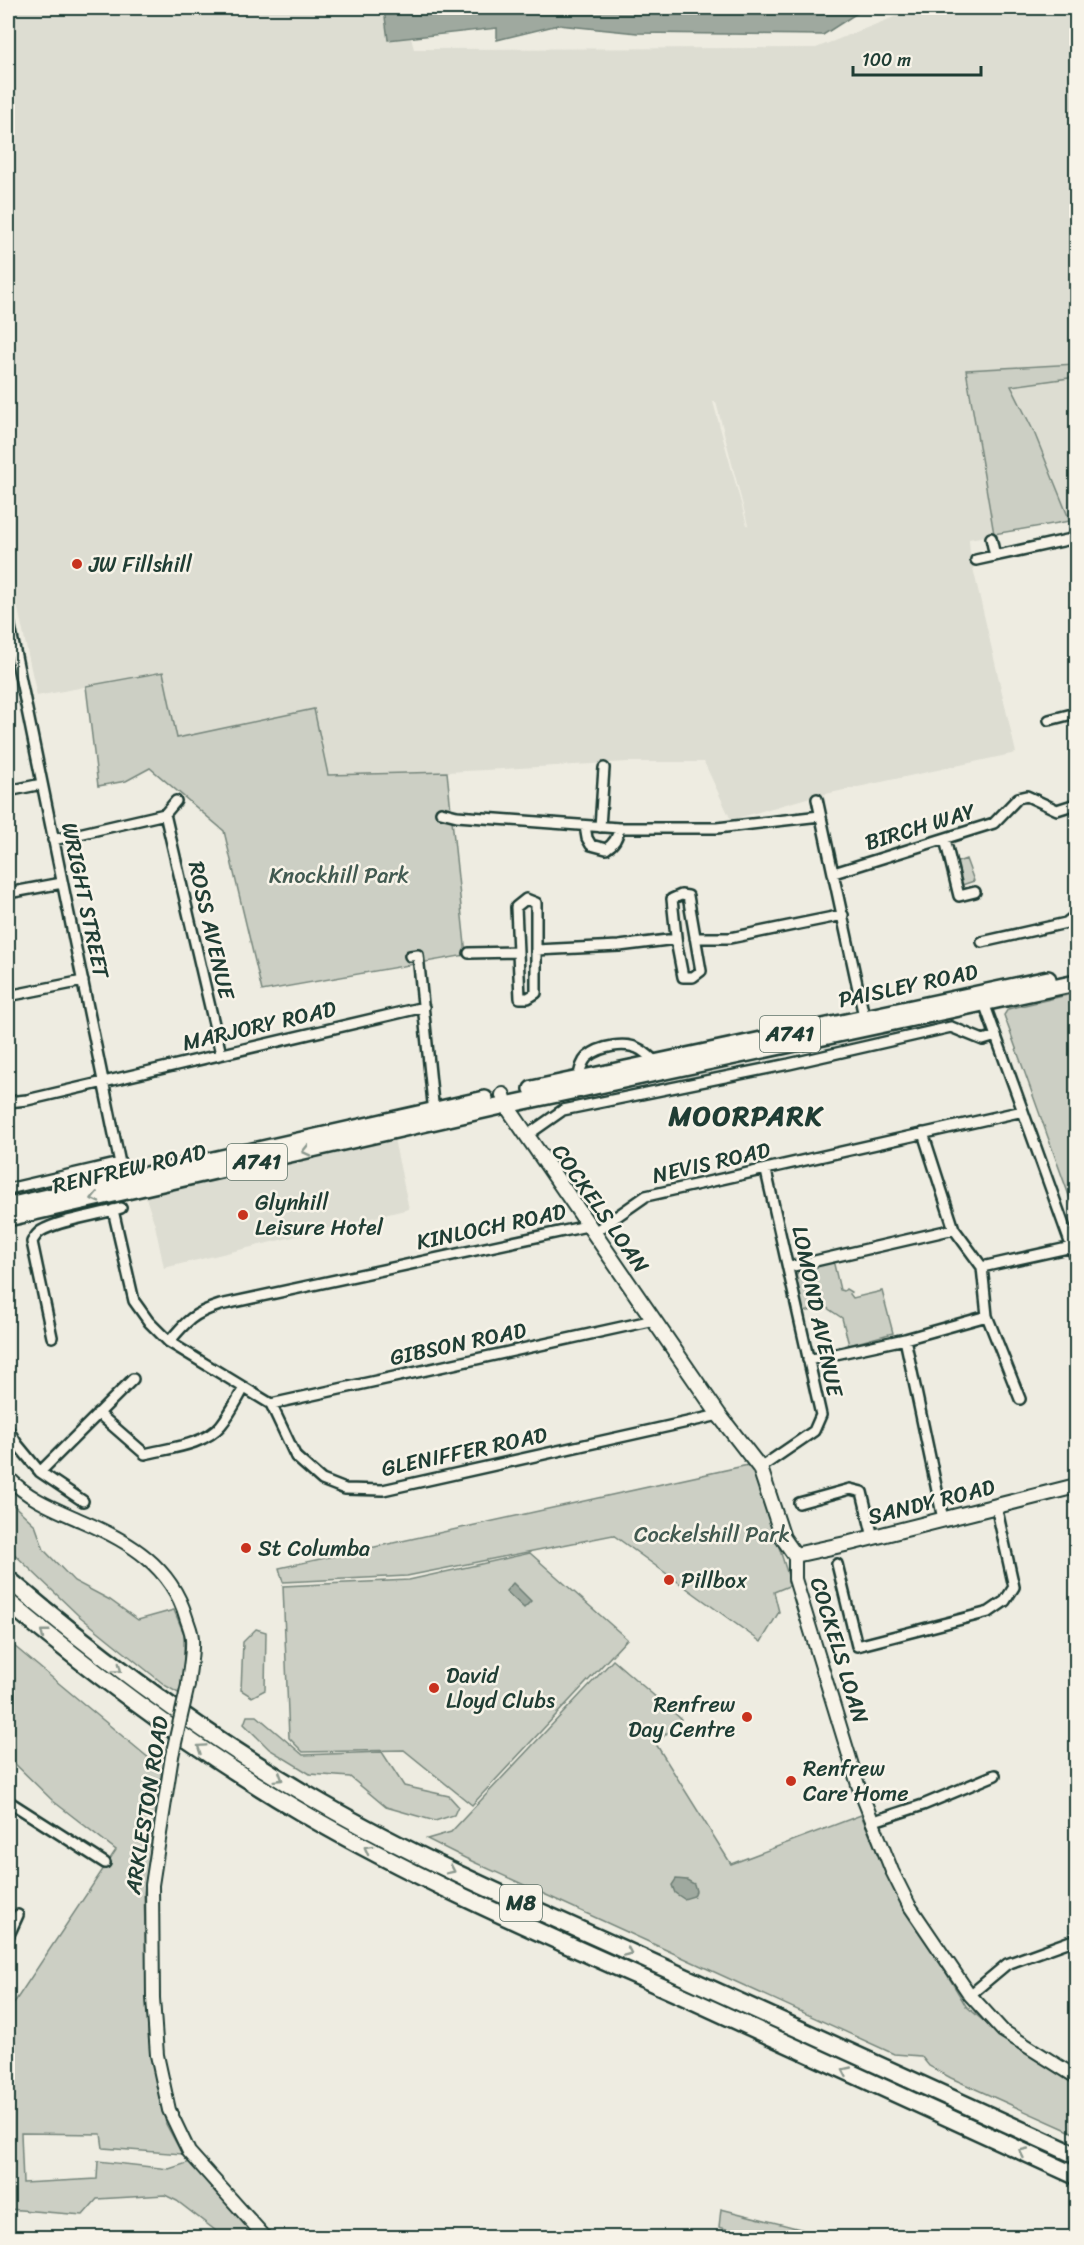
<svg xmlns="http://www.w3.org/2000/svg" width="1084" height="2245" viewBox="0 0 1084 2245" font-family="Sriracha,sans-serif">
<rect width="100%" height="100%" fill="#eeece1"/>
<filter id="ink" filterUnits="userSpaceOnUse"><feTurbulence type="fractalNoise" baseFrequency=".0167" numOctaves="2"/><feDisplacementMap in="SourceGraphic" scale="12" xChannelSelector="R" yChannelSelector="G"/><feConvolveMatrix kernelMatrix="1 2 1 2 8 2 1 2 1" color-interpolation-filters="sRGB"/></filter>
<g filter="url(#ink)">
<path fill="#ddddd2" fill-rule="evenodd" d="M8,8h395l11,41 402,-1 101,-40h159v512l-107,19 1,16 46,198 -209,45 -76,22 -27,-58h-76l-181,10 -119,3 -15,-65 -136,28 -14,-66 -126,24 -29,-133zM713,402h3l32,123h-1z
M394,1139l15,70 -245,59 -9,-43 -10,-30z"/>
<path fill="#cccfc4" stroke="#76867c" stroke-width="1.5" d="M1076,364v13l-65,9 23,46 36,89 -76,13 -28,-164z
M163,672l14,66 137,-29 14,66 119,-3 19,183 -204,36 -38,-160 -74,-63 -24,13 -28,5 -12,-100z
M966,859l8,22 -12,4 -7,-22z
M1076,993v222l-72,-200 4,-6z
M833,1260l7,30 4,1 2,-2 5,3 -1,2 3,4 29,-7 11,42 -44,12 -7,-27 -15,-10 -25,4 -9,-33 9,-13z
M753,1464l38,121 -17,7 5,20 -18,30 -148,-107 -206,41 -124,6 -4,-14z
M8,1500l27,25 9,25 30,31 36,19 28,20 36,-10 10,24v27l-4,33 -14,-8 -88,-71 -70,-67z
M530,1553l97,86 -155,166 -68,-55 -101,2 -14,-14 -6,-152 126,-6z
M256,1629l10,3 -1,58 -13,7 -11,-7 2,-48z
M8,1641l154,128 -18,124 4,140 18,91 16,30 -79,-6 -2,-14 -80,-1 2,50 74,-4 1,-18 71,8 21,-7 66,75h-32l-47,-36 -12,-6 -68,4 -14,16 -75,-6v-197l108,-162 -63,-49 -45,-44z
M613,1660l68,59 -25,25 75,120 130,-49 24,56 81,135 35,30 75,48v50l-125,-56 -22,-12 -8,-10 -27,-2 -429,-196 -38,-19 24,-7z
M247,1716h10l46,39 79,-3 22,34 45,10 9,10 -4,9 -19,6 -49,-14 -36,-30 -40,-3 -41,-25 -25,-25z
M721,2209l111,28h-78l-35,-10z"/>
<path fill="#9fa99f" stroke="#6c7e74" stroke-width="1.5" d="M386,8h479l-42,27 -186,-2 -79,-8 -61,15v-12l-109,12 -4,-31z
M513,1583l18,18 -7,7 -18,-17z
M676,1879l11,1 7,4 2,7 -2,5 -10,3 -9,-6 -3,-8z"/>
<g fill="none" stroke-linecap="round" stroke-linejoin="round">
<g stroke="#1f3d34" stroke-width="14">
<path id="minor" d="M991,538l4,18
M976,560l100,-22
M8,617l116,566
M1049,720l27,-7
M8,791l34,-7
M817,799l48,222
M441,812l16,4 162,12h98l103,-12
M165,814l56,240
M585,826l2,12 4,7 15,4c8,-5 12,-11 13,-21
M600,827l4,-59
M945,839l14,57 16,-4
M53,840l112,-26 11,-13
M834,873l160,-50 24,-25 9,-2 30,14 19,-6
M8,893l54,-10
M681,895l7,1 13,75 -8,6h-10l-6,-31 -5,-47z
M526,899l10,4v90l-8,5h-8l-4,-91z
M695,938h35l113,-23
M982,942l84,-19 10,-8
M536,950l83,-4 57,-7
M469,953l48,-1
M410,956l8,-1 16,158
M8,996l75,-15
M983,1000l93,259
M578,1079c2,-8 3,-16 9,-22 13,-11 39,-16 54,-7 5,3 10,8 15,12
M8,1102l19,-2 397,-93
M923,1133l31,96 28,38 5,49 33,83
M526,1136l37,-26 226,-46 162,-37 32,13 13,-4
M8,1189l112,-26
M113,1210l21,91 15,21 20,20 102,62 25,53 26,23 23,9 38,1 336,-75
M593,1233l53,-37 377,-85
M789,1267l165,-38
M982,1267l90,-20
M52,1337l-20,-95c2,-4 4,-8 9,-11 18,-11 58,-16 80,-23
M905,1339l38,180
M169,1342c17,-21 25,-29 51,-37l367,-79
M808,1360l97,-21 82,-23
M271,1404l383,-84
M98,1413l47,41c24,-6 60,-9 76,-29 9,-11 16,-25 23,-37
M8,1429l9,15 23,28 43,29
M760,1468l54,-37 7,-16 -55,-244
M40,1472l93,-93
M799,1503l51,-14 12,3 11,45
M837,1564l20,82 132,-34 16,-11 9,-14 -18,-81
M8,1801l97,62
M871,1822l52,-17 72,-30
M8,1937l10,-22
M970,1995l37,-31 69,-25"/>
</g>
<g stroke="#1f3d34" stroke-width="16">
<path id="tertiary" d="M8,1477c20,22 47,32 74,44 47,20 89,45 104,96 2,7 6,15 6,22 1,15 -3,31 -4,46
M795,1555v24l63,206 34,86 17,34 61,90 33,36 73,46
M172,1756l-20,129 1,113 4,57 12,55 20,42 77,86"/>
</g>
<g stroke="#1f3d34" stroke-width="18">
<path id="secondary" d="M503,1095l3,10 213,310 41,53 23,70 12,17 55,-12 226,-57"/>
</g>
<g stroke="#1f3d34" stroke-width="20">
<path id="primary" d="M532,1089l516,-110
M8,1206l477,-107
M8,1218l498,-113 570,-122"/>
</g>
<g stroke="#1f3d34" stroke-width="21">
<path id="motorway" d="M8,1579c98,83 201,160 313,224 101,58 209,104 315,152 147,67 294,134 440,200
M8,1602c92,77 189,149 293,210 127,74 263,131 397,191 126,57 252,115 378,173"/>
</g>
<use href="#minor" stroke="#f7f3e8" stroke-width="9"/>
<use href="#tertiary" stroke="#f7f3e8" stroke-width="12"/>
<use href="#secondary" stroke="#f7f3e8" stroke-width="14"/>
<use href="#primary" stroke="#f7f3e8" stroke-width="15"/>
<use href="#motorway" stroke="#f7f3e8" stroke-width="16"/>
<g stroke="#1f3d34" stroke-width="16" stroke-linecap="butt">
<path id="tertiary-bridge" d="M172,1756l16,-71"/>
</g>
<use href="#tertiary-bridge" stroke="#f7f3e8" stroke-width="12"/>
</g>
<defs><path id="oneway-chevron" d="M-2-3.5L2.5 0L-2 3.5" fill="none" stroke-width="1.6" stroke-linecap="round" stroke-linejoin="round" transform="scale(1.5)"/></defs>
<g stroke="#8b988e">
<use href="#oneway-chevron" transform="translate(306 1151) rotate(167)"/>
<use href="#oneway-chevron" transform="translate(95 1198) rotate(167)"/>
<use href="#oneway-chevron" transform="translate(44 1633) rotate(-141)"/>
<use href="#oneway-chevron" transform="translate(118 1669) rotate(37)"/>
<use href="#oneway-chevron" transform="translate(201 1748) rotate(-146)"/>
<use href="#oneway-chevron" transform="translate(279 1778) rotate(32)"/>
<use href="#oneway-chevron" transform="translate(368 1849) rotate(-151)"/>
<use href="#oneway-chevron" transform="translate(451 1870) rotate(26)"/>
<use href="#oneway-chevron" transform="translate(628 1952) rotate(24)"/>
<use href="#oneway-chevron" transform="translate(846 2071) rotate(-155)"/>
<use href="#oneway-chevron" transform="translate(1023 2152) rotate(-155)"/>
</g>
</g>
<g fill="#c8321e" stroke="#f7f3e8" stroke-width="2">
<circle cx="77" cy="564" r="6"/>
<circle cx="243" cy="1215" r="6"/>
<circle cx="246" cy="1548" r="6"/>
<circle cx="669" cy="1580" r="6"/>
<circle cx="434" cy="1688" r="6"/>
<circle cx="747" cy="1717" r="6"/>
<circle cx="791" cy="1781" r="6"/>
</g>
<g text-anchor="middle" stroke-width="5" stroke-linejoin="round" paint-order="stroke">
<g fill="#f7f3e8" stroke="#60746a" stroke-width="1.5">
<rect x="760" y="1016" width="60" height="36" rx="4.5"/>
<rect x="227" y="1144" width="60" height="36" rx="4.5"/>
<rect x="500" y="1885" width="42" height="36" rx="4.5"/>
</g>
<g font-size="21" font-weight="bold" fill="#1f3d34">
<text x="790" y="1041">A741</text>
<text x="257" y="1169">A741</text>
<text x="521" y="1910">M8</text>
</g>
<g font-size="22" fill="#1f3d34" stroke="#f7f3e8" text-anchor="start">
<text x="89" y="572">JW Fillshill</text>
<text x="255" y="1210">Glynhill<tspan x="255" dy="25">Leisure Hotel</tspan></text>
<text x="258" y="1556">St Columba</text>
<text x="681" y="1588">Pillbox</text>
<text x="446" y="1683">David<tspan x="446" dy="25">Lloyd Clubs</tspan></text>
<text x="735" y="1712" text-anchor="end">Renfrew<tspan x="735" dy="25">Day Centre</tspan></text>
<text x="803" y="1776">Renfrew<tspan x="803" dy="25">Care Home</tspan></text>
</g>
<g font-size="22" fill="#1f3d34" stroke="#f7f3e8">
<text transform="translate(920 826) rotate(-17)" y="8">BIRCH WAY</text>
<text transform="translate(86 900) rotate(78)" y="8">WRIGHT STREET</text>
<text transform="translate(212 930) rotate(77)" y="8">ROSS AVENUE</text>
<text transform="translate(908 985) rotate(-12)" y="8">PAISLEY ROAD</text>
<text transform="translate(259 1025) rotate(-13)" y="8">MARJORY ROAD</text>
<text transform="translate(711 1162) rotate(-13)" y="8">NEVIS ROAD</text>
<text transform="translate(129 1168) rotate(-13)" y="8">RENFREW ROAD</text>
<text transform="translate(601 1208) rotate(55)" y="8">COCKELS LOAN</text>
<text transform="translate(491 1226) rotate(-12)" y="8">KINLOCH ROAD</text>
<text transform="translate(818 1311) rotate(78)" y="8">LOMOND AVENUE</text>
<text transform="translate(458 1343) rotate(-12)" y="8">GIBSON ROAD</text>
<text transform="translate(464 1451) rotate(-12)" y="8">GLENIFFER ROAD</text>
<text transform="translate(931 1501) rotate(-14)" y="8">SANDY ROAD</text>
<text transform="translate(840 1650) rotate(73)" y="8">COCKELS LOAN</text>
<text transform="translate(146 1805) rotate(-81)" y="8">ARKLESTON ROAD</text>
</g>
<g font-size="22" fill="#425a51" stroke="#f7f3e8">
<text x="339" y="883">Knockhill Park</text>
<text x="712" y="1542">Cockelshill Park</text>
</g>
<g font-size="28" font-weight="bold" letter-spacing="1.5" fill="#1f3d34" stroke="#f7f3e8">
<text x="746" y="1125">MOORPARK</text>
</g>
</g>
<rect width="1084" height="2245" fill="none" stroke="#f7f3e8" stroke-width="30"/>
<rect x="15" y="15" width="1054" height="2215" fill="none" stroke="#1f3d34" stroke-width="2" filter="url(#ink)"/>
<path d="M853 66v9h128v-9" fill="none" stroke="#1f3d34" stroke-width="3"/>
<text x="862" y="66" font-size="18" fill="#1f3d34" stroke="#f7f3e8" stroke-width="4.5" paint-order="stroke">100 m</text>
</svg>
